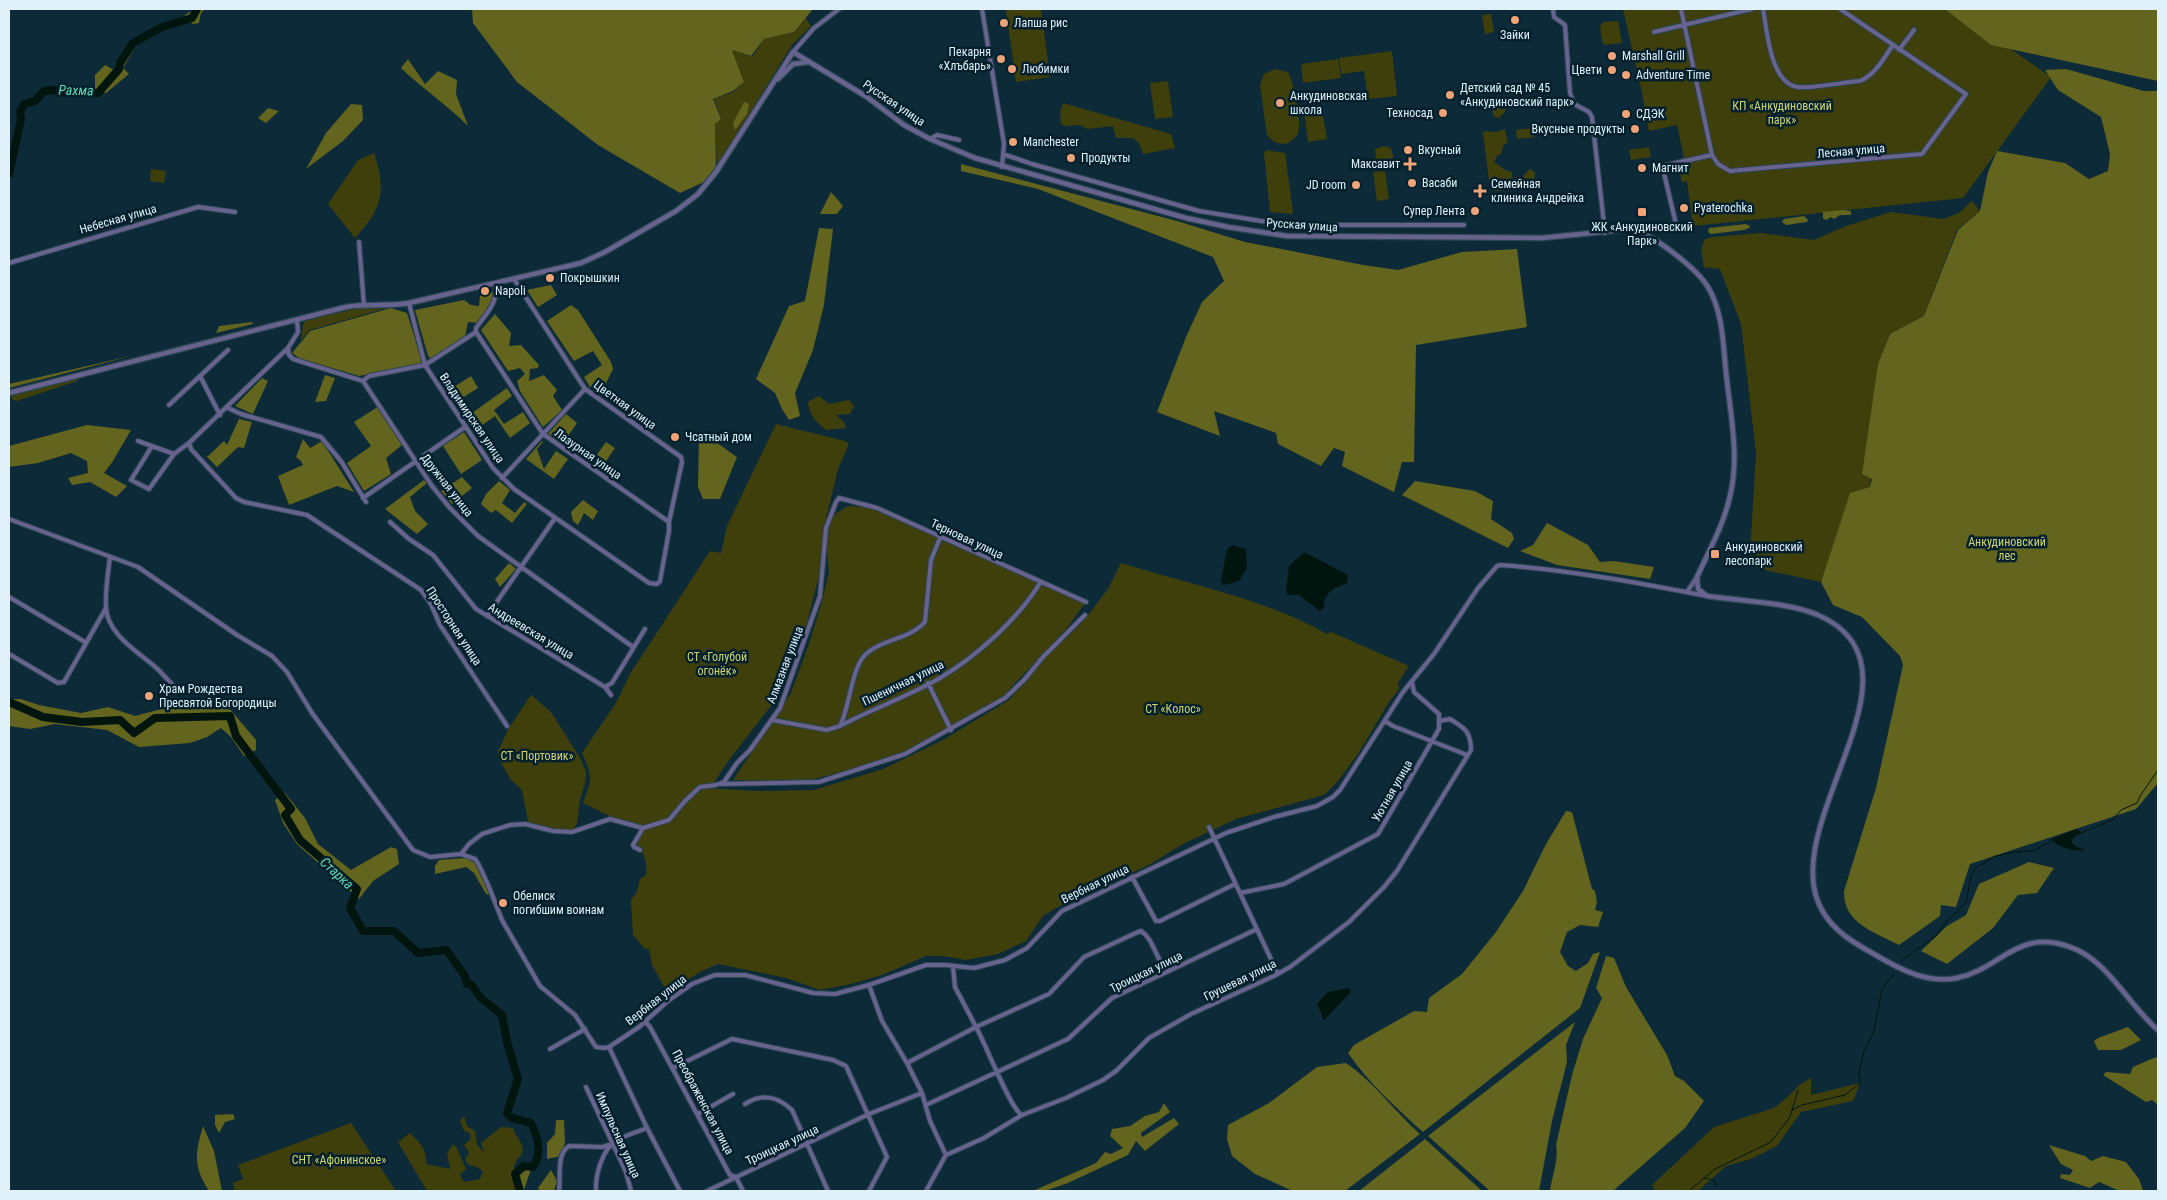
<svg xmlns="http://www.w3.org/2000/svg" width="2167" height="1200" viewBox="0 0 2167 1200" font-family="'Roboto Condensed',sans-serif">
<rect width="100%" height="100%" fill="#0c2a37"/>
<path fill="#3f3f0c" d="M1041,9l9,68 -34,5 -10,-72z
M1623,9h330l98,68 -88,121 -270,28 -6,-45 -5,1 -5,-22 7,-2 -7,-33 -28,6 -8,-43z
M1491,14l3,18 -9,2 -3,-19z
M806,18l5,8 -19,19 -75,121 -2,-42 6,-5 -7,-20 19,-7 11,-10 -12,-32 20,7 12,-18 30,-7z
M1618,21l4,22 -17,2 -3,-3 -2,-16 3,-4z
M1392,51l5,45 -29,3 -4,-28 -23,3 -2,-16z
M1338,59l3,19 -38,5 -2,-19z
M1275,69l13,3c6,11 14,48 10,61 -2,5 -8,10 -14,11 -8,0 -12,-3 -17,-9l-7,-50 4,-11z
M1168,81l5,36 -18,2 -5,-36z
M1497,99l4,3v7l4,-1v4l-6,6 -6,-2 -1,-14z
M1063,103l108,31 4,14 -32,6 -4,-11 -6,-5h-17l-3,-12 -26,3 -7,-4 -16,1 -3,-2 -1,-12z
M1322,109l5,30 -19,3 -4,-31z
M1533,128l1,9 -17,2 -1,-9z
M1505,129l3,14 -4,1 -3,10 -4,2 -3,6 11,8 7,2 2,18 -21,1 -3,-3 -7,-55 1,-2 13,1z
M1384,146l7,2 3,13 6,2 -7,5 -12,-2 -8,4 -1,-11 4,-1 -1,-9z
M1649,147l2,10 -20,3 -2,-10z
M1266,150l19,3 8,59 -1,2 -22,-2 -6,-59z
M374,153c13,38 8,56 -19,85l-27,-34 30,-44z
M151,169l15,2 -2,12 -14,-2z
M1530,169l5,3 -1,8 -5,6h-4l-2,-10z
M1385,171l4,28 -12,2 -4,-29z
M1972,201l8,10 -23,19 -33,86 -34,18 -12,30 -8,123 -20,7 -29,88 -65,-14 -6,-14 6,-101 -15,-129 -21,-55 -16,-2 -3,-18 4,-10 8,-2 48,-4 53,7 32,-14 45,-14 52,7 16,-6z
M360,308h27l-77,22 -9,10 2,-16 4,-4z
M80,377l-3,4 -60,20 -4,-1 -2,-4z
M819,396l10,8 20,-4 5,6 -4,8 -14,1 8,7 2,6 -20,2c-10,-8 -17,-15 -18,-28z
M776,424l69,17 4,3 -11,25 -14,58 -4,45 -14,55 -29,71 -51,66 -12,19 -14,1c-6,6 -31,35 -35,37 -28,13 -58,-7 -82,-18 9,-24 10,-26 -1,-50l34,-50 14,-29 80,-123 11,2 6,-27z
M848,506l29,2 209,94 -19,26 -64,68 -24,17 -50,27 -40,20 -83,21 -73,-1 58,-87 18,-49 13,-43 7,-29 -3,-30 4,-20 5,-8z
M1121,563c70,22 142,35 206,71l4,-2 78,34 -11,17 1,6 -10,13 -31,52 -20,27 -14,14 -88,24 -53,25 -36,22 -91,42 -13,8 -17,25 -28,13 -32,6 -23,-4h-17l-44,19 -31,9 -31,6 -34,-12 -68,-14 -16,7 -33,20 -3,-1 -14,-25 -3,-16 -5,-1 -11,-13 -2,-35 6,-8 3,-13 6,-4c1,-14 -1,-20 -9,-31l8,-15 24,-6 19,-23 17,-12 50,3 59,-1 69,-21 60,-29 66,-40 36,-42 36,-34 27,-35z
M531,695l20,17 29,46 6,14 -1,12 -5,15 -3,24 -3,6c-15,4 -32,-1 -46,-7l-6,-32 -11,-10 -12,-21 -1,-8 11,-23z
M1811,1078v17l49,-12 -7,18 -52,11 -24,34 -26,13 -25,7 -28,25h-43l-3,-6 62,-58 60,-19 16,-13 9,-10z
M464,1116l3,10 8,5 2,14 7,7 -3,-9 20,-16 12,1c2,7 10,15 10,22 -1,6 -6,8 -8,14 -3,8 0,19 2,27h-90l-29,-49 12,-9c10,10 17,16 16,31l24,5 -3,-16 6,-9 4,4 9,21 -6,6 4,7 16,-3 3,-8 -6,-4 -8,-2 -4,-5 4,-7 -5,-8 7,-6 -1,-6 -6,-2 -4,-10z
M351,1123l45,68h-161l-2,-8 10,-4 -5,-14z"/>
<path fill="#63641e" d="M194,9h11l-4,4 -2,10 -6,1 -9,-8z
M472,9h341l-19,23 -30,7 -13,17 -19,-6 12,32 -11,9 -20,8 8,20 -6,5 1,43 -10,14 -26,12 -82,-48 -81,-63 -44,-59z
M1945,9h213v72l-167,-36z
M137,44l-14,24 6,6 -23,19 -11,-3v-15l10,-10 9,5 12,-23z
M408,59l17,25 13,-13 19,9 -1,14 12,32c-21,-21 -45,-37 -67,-58z
M2066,69l78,22h14v692l-22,26 -166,55 -14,43 -15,-2 -1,11 -41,29c-25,-13 -56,-22 -55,-54l32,-103 27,-123 -3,-9 -38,-39 -29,-12 -12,-23 29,-89 20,-6 2,-8 -10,-5 16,-110 12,-30 34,-18 34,-86 22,-19 8,-39 9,-21 68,12 24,16 19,-8 2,-17 -9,-37 -43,-27 -13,-20z
M744,102l5,2 -2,10 -12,16 -2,-7z
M351,104l11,1 1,15 -20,21 -37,28 20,-36z
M268,108l11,3 -13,12 -8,-5z
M961,164l216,57 68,21 118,23 35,5 64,-18 55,-3 10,78 -111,18 -2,117h-12l-8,30 -52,-26 3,-14 -11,-4 -13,18 -43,-22 -2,-11 -62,-22 6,25 -63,-24 29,-75 16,-35 22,-21 -11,-24 -175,-68 -77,-18z
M831,192l12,14 -6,8h-17z
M1843,210l8,1v4h-11l-6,4 -3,-2 -5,3 -3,-2v-6z
M1804,216l4,4 -1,2 -21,3 -4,-3 2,-3z
M1746,224l4,2 -1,2 -5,2 -33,4 -3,-2 1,-4z
M819,228l14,1 -9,76 -11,45 -18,43 5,23 -11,4 -7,-11 -7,-16 -19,-14 33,-73 16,-5z
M551,285l6,10 -19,12 -11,-17z
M496,291l-1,9 -16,23 -11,-1 -3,15 -33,22 -4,-3 -13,-46 49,-10 7,5 8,1 1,-10z
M571,305l7,5 33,52 2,7 -12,24 -11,-6 -6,-10 18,-12 -9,-14 -19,10 -27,-40z
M391,308l16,5 16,51 -64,12 -60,-18 -7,-5 18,-22z
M495,314l16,19 -2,13 12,-1 18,20 -1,3 -8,1 -1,12 15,-6 13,15 -4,6 9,14 -19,17 -23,-36 -3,-10 8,-7 -5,-6 -12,3 -27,-41z
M252,322l1,2 -37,9 3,-7z
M135,355l-126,33v-4z
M325,375l10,3 -9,23 -11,1z
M471,376l7,12 -24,15 -8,-11z
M262,378l6,3 -15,33 -18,-8z
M507,388l5,8 -18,14 10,14 19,-12 7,11 -20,15 -15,-22 -21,15 -9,-13z
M379,406l23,39 -16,13 5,16 -27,17 -17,-28 24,-17 -17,-24z
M566,414l11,9 -15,22 -14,-11z
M239,419l13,3 -8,26 -6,-1 -21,20 -10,-10 17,-16 3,4z
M87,425l44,5 -18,31 -9,12 23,13 -11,11 -26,-15 -18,3 -4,-7 20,-5 -1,-12 -16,-8 -33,10 -29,4v-21z
M464,432l18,28 -21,14 -18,-28z
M699,432c14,7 25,16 38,25l-17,42h-17l-5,-12z
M303,439l7,9 12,-7 32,51 -17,-6 -48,19 -11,-29 25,-11 -2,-4 -5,-4z
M542,441l1,1 -6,7 7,20 12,-18 12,8 -14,20 -28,-20z
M606,442l9,6 -15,22 -9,-7z
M462,477l10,11 -20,16 -11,-13z
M424,480l3,3 -17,14 5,14 13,13 -11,10 -32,-25z
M499,481l11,9 -8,13 13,10 9,-11 3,2 -15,19 -16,-13 -5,3 -10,-9 5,-10z
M1415,481l60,10 18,10 -2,18 21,14 2,6 -6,9 -106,-53z
M583,500l15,11 -5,9 -9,-7 -6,12 -5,-4 -2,-9z
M1547,523l41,22 12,17 14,-1 40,6 -4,12 -93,-14 -37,-14 13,-6z
M509,563l7,6 -16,18 -5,-8z
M9,699h12l18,6 42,8 27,-6 27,9 37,-10 30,3 21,-8 33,39v10l-12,6 -13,-19 -10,-9 -14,9 -17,6 -51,4 -32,-17 -52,-6 -25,5 -21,-3z
M285,793l20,25 13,26 33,26 40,-23 6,2 2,15 -26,17 -14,18 -62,-55 -14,-21 -8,-23z
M1566,811l6,1 20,77 3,2 2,11 -2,8 8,2 -5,15 -18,-2 -13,7 -7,20 8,14 8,5 12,-8 5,-9 7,-2 -20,56 -157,124c-27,-24 -55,-50 -75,-79l6,-8 60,-34 13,1 2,-14 33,-24 34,-42 27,-41 23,-47z
M466,858l9,5 15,32 -4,-1 -12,-21 -8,-6 -31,7v-8l4,-6z
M2029,862l25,6 -17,25 -19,2 -25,33 -46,36 -26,-13 26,-25 19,-11 13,-31z
M1606,956l8,2 12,29 41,68 8,21 9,5 20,20 -19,27 -72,63h-63c2,-15 9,-32 6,-46l16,-70 11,-36 19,-41 -6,-10z
M1575,1022l-9,23 1,17 -15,59 -13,70h-49l-62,-55z
M2128,1027l13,13 -20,10h-23l-4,-9 4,-3z
M2156,1057l2,3v45l-6,-5 -6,2 -43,-27 3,-3 24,2 3,-7z
M1346,1063c28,19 49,49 74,71l-75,57h-52l-38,-17 -23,-18 -5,-17 1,-14 41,-22 48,-36z
M1164,1103l6,9 -29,21 1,4 32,-19 5,6 -34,27 -9,-10 -8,14 -60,28 -23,8h-12l63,-28 9,-11 6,2 12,-6 -13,-12 2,-7 18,-3 15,-10 14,-4z
M233,1114l2,5 -10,3 -6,11 -4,-8v-10z
M556,1120h8l1,22 -4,14 -14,3v-16l8,-9z
M203,1126l11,25 8,40h-13c-16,-25 -14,-37 -6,-65z
M1425,1139l57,52h-123z
M2049,1145l36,11 6,5 12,-5 23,6 13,17 4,12h-23l-21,-9 -9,6 -30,-10 1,-4 9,1 3,-5 -12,-6z
M524,1167l7,2 -7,21 -3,1 -3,-3 -3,-14z
M551,1170l6,11 -3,10h-14l-2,-3z"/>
<path fill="#00150d" d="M1232,545l14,4 1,19 -8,13 -15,4 -3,-4 6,-32z
M1304,552l44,23 -1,8c-13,5 -24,10 -23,25l-5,3c-6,-6 -13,-10 -20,-16h-11l-2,-4 3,-25z
M2076,829l6,4 -8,4 -3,5 4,4 10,4c-12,2 -25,-2 -34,-11z
M1349,988l2,4 -27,28 -7,-16 11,-12z"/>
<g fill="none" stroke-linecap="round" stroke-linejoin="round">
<path stroke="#00150d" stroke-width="1" d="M2081,833l31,-13 9,-10 16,-7 3,-7 18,-26
M1902,960l35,-25 8,-12 21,-20 5,-27 4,-8 21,-12 17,-4 20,-1 20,-11
M1792,1110l10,-5 43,-10 15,-12 -1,-11 5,-21 10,-20 8,-42 12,-15
M1704,1178l10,2 3,6
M1689,1191l26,-22 56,-27 19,-25 8,-27"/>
<path stroke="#00150d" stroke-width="8" d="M9,174l12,-55 -1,-7 4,-8 11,-3 9,-10 8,-1 14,3h32l21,-24 1,-6 13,-20 29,-16 30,-9 5,-9
M9,702l34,15 39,5 38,-2 14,13 21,-15 75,-2 6,20 55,73 -6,6 15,25 57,49 -7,19 13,23h31l24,22 28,-3 19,26 2,8h4l9,13 22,18 5,27 11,37 -11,34 5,5 19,5c7,14 11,31 2,44l-9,-1 -9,8 5,17"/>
<g stroke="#2a4652" stroke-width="6">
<path id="minor" d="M982,9l22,135 -2,23
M1553,9l1,8 11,8 5,68 4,11 15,8 3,5 13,116
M1681,9l31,146 6,9 12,7 192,-17 44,-60 -126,-85
M1763,9c4,21 7,73 34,78 13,2 48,-5 63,-6 16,-7 23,-22 33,-36
M1654,32l98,-23
M1899,50l15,-20
M793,52l21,-24 25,-19
M930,139l7,-4 22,5
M1003,154l29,10 167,47 87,14h178
M1633,229l43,-5 -13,-55 3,-4 46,-10
M359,242l5,63
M9,263l189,-56 37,5
M514,279l71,110 96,68 1,5 -13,60
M476,332v-4c10,-14 23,-26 19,-44
M288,348l1,7 4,4 70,22 69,105 18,22 28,28 155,111
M363,381l6,-5 56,-11 51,-33 67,102 126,88v9l-9,50 -3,3 -8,-1 -135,-94 -21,-21 -68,-103 -16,-62
M169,405l31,-29
M228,408l13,6 80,23 20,24 25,41
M220,415l-20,-39 28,-26
M138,441l36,13 15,-11 99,-95 10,-16 -1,-12
M189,443l2,6 45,49 8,4 63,13 114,75 10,14 9,21 67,101
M152,446l-21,34 18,9 25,-35
M502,478l83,-89
M363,498l102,-71
M9,519l129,48 99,68 35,21 15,16 25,41 101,137 17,7 31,-3 14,5 4,6 10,22 13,33 38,66 35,29 21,32 8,1 5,-1 30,-20 30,-27 23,-16 23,-9h30l68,18 22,1 34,-9 57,-20h20l28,3 31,-8 22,-12 35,-37 164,-78 48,-16 43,-11 16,-9 7,-7 63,-98 31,-38 44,-66 19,-22 4,-1c69,5 138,18 206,31
M390,522l19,17 24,16 43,54 129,78 6,8
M110,557c-2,16 -5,34 -4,50 1,26 29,43 47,58 8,6 17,19 25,24
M1687,592l10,-15
M9,597l76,45
M487,616l68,-98
M9,654l49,29 6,-1 42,-74
M928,683l23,47
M605,687l7,-4 33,-54
M772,720l55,10 13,-4c32,-17 69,-30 100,-48 37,-22 78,-59 100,-95
M1385,721l8,5 74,29
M840,726c9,-18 12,-57 24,-70 16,-17 45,-16 61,-34l6,-62 9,-22
M722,784l97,-2 86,-28 100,-56 19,-18 19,-23 42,-42
M1209,827l69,147
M643,828l26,-8 16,-19 15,-14 16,-2 8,-3 13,-19 13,-13 30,-42 40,-112 6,-68 10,-26 3,-4 38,10 209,94
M461,854l8,-10 13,-10 28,-9 15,-1 28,7 19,1 38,-13 33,9 -10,17 1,2 6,3
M1132,877l24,44h4l75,-37
M1240,893l44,-9 94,-50 61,-105v-15l-25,-22 -2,-10
M869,985l13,36 25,42 15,30 8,28 16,34
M645,1021l5,6 80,148 6,2 7,14
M609,1047l38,81 33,63
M550,1049l35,-20
M907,1063l69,-36 -21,-40 -2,-20
M673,1068l59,-29 101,21 13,6 41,91 -18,34
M586,1087l40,85 5,19
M745,1104c17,-11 32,-8 47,6l36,81
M926,1105l142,-66 44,-41 145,-69
M698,1114l35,-20
M1022,1115c-11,-4 -37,-73 -46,-88l73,-33 35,-37 54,-25 3,-1c14,9 14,30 28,40
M559,1191c2,-13 -3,-37 10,-45l33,1 11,-3
M596,1191c-1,-15 6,-42 21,-51 9,-5 20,-8 30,-12
M707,1191l162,-77 53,-21
M926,1191l20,-36 38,-17 38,-23 44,-17 37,-18 13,-9 33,-33 42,-24 83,-38 16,-9 59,-45 35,-35 13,-16 74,-121c0,-18 -6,-22 -21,-31l-10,2"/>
</g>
<g stroke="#2a4652" stroke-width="7">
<path id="tertiary" d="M778,79l15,-15 15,-2
M9,393l337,-86c21,-4 41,0 63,-4l172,-40 24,-11 71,-41 22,-17 18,-22 77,-120 74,45 37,28 26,14 45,19 211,60 42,9 59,9 255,2 89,-9c22,5 65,39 77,58 15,25 15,57 18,85 4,41 14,84 4,124 -6,28 -21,55 -33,81l1,12 9,7c33,5 81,6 111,19 121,53 -47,213 5,297 12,20 31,31 51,42 25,15 53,30 83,24 44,-9 60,-50 113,-31 37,12 59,59 88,83"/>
</g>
<use href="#minor" stroke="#68638e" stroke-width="4"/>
<use href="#tertiary" stroke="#68638e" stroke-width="4.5"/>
</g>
<g fill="#efa378" stroke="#03202d" stroke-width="2">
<circle cx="1515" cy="20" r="5"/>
<circle cx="1004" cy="23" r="5"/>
<circle cx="1612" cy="56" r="5"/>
<circle cx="1001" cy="59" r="5"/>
<circle cx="1012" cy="69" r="5"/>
<circle cx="1612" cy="70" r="5"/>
<circle cx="1626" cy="75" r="5"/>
<circle cx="1450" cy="95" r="5"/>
<circle cx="1280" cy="103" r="5"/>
<circle cx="1443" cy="113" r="5"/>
<circle cx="1626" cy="114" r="5"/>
<circle cx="1635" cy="129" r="5"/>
<circle cx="1013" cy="142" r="5"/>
<circle cx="1408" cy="150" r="5"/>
<circle cx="1071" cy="158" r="5"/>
<path d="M1407.5 156.5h5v5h5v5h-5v5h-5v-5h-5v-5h5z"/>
<circle cx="1642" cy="168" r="5"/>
<circle cx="1412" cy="183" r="5"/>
<circle cx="1356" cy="185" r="5"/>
<path d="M1477.5 183.5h5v5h5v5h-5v5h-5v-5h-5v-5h5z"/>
<circle cx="1684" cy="208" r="5"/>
<circle cx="1475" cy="211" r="5"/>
<rect x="1637" y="207" width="10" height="10" rx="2.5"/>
<circle cx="550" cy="278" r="5"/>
<circle cx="485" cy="291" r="5"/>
<circle cx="675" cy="437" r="5"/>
<rect x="1710" y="549" width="10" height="10" rx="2.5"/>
<circle cx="149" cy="696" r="5"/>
<circle cx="503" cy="903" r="5"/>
</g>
<g text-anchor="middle" stroke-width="5" stroke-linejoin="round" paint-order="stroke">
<g font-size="12" fill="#e0f1f9" stroke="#03202d" text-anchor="start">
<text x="1014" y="27">Лапша рис</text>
<text x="1515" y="39" text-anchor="middle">Зайки</text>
<text x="991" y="56" text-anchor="end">Пекарня<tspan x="991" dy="14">«Хлъбарь»</tspan></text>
<text x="1622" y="60">Marshall Grill</text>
<text x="1022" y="73">Любимки</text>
<text x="1602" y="74" text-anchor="end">Цвети</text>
<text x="1636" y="79">Adventure Time</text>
<text x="1460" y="92">Детский сад № 45<tspan x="1460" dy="14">«Анкудиновский парк»</tspan></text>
<text x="1290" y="100">Анкудиновская<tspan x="1290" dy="14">школа</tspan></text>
<text x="1433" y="117" text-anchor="end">Техносад</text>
<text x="1636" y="118">СДЭК</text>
<text x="1625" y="133" text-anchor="end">Вкусные продукты</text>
<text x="1023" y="146">Manchester</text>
<text x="1418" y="154">Вкусный</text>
<text x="1081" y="162">Продукты</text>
<text x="1400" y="168" text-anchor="end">Максавит</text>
<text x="1652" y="172">Магнит</text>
<text x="1422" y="187">Васаби</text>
<text x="1491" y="188">Семейная<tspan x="1491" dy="14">клиника Андрейка</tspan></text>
<text x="1346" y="189" text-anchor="end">JD room</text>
<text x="1694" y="212">Pyaterochka</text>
<text x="1465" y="215" text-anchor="end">Супер Лента</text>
<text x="1642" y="231" text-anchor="middle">ЖК «Анкудиновский<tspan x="1642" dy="14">Парк»</tspan></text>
<text x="560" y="282">Покрышкин</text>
<text x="495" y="295">Napoli</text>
<text x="685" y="441">Чсатный дом</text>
<text x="1725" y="551">Анкудиновский<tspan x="1725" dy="14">лесопарк</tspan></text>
<text x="159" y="693">Храм Рождества<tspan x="159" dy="14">Пресвятой Богородицы</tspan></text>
<text x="513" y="900">Обелиск<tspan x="513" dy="14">погибшим воинам</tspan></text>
</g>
<g font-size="12" fill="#e0f1f9" stroke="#03202d">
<text transform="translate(894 103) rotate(34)" y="4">Русская улица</text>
<text transform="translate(1851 151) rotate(-5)" y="4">Лесная улица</text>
<text transform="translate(118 219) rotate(-16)" y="4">Небесная улица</text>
<text transform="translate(1302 225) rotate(4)" y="4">Русская улица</text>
<text transform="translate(625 405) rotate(36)" y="4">Цветная улица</text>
<text transform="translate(472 418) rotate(56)" y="4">Владимирская улица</text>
<text transform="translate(588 454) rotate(35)" y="4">Лазурная улица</text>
<text transform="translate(447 485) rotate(52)" y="4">Дружная улица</text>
<text transform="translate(967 539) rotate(25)" y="4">Терновая улица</text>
<text transform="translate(454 626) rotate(57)" y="4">Просторная улица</text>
<text transform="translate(531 631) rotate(31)" y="4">Андреевская улица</text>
<text transform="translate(785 665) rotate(-69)" y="4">Алмазная улица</text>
<text transform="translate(903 683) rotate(-26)" y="4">Пшеничная улица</text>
<text transform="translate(1392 791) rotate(-60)" y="4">Уютная улица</text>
<text transform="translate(1095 884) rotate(-26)" y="4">Вербная улица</text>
<text transform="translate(1146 972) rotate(-26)" y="4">Троицкая улица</text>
<text transform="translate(1240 980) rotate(-26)" y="4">Грушевая улица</text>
<text transform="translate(656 1000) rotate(-38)" y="4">Вербная улица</text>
<text transform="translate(703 1102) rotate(62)" y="4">Преображенская улица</text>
<text transform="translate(618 1135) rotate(66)" y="4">Импульсная улица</text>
<text transform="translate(782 1145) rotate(-25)" y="4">Троицкая улица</text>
</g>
<g font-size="12" fill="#d2d472" stroke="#03202d">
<text x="1782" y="110">КП «Анкудиновский<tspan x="1782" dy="14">парк»</tspan></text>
<text x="2007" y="546">Анкудиновский<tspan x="2007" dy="14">лес</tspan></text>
<text x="717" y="661">СТ «Голубой<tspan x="717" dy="14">огонёк»</tspan></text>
<text x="1173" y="713">СТ «Колос»</text>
<text x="537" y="760">СТ «Портовик»</text>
<text x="339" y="1164">СНТ «Афонинское»</text>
</g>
<g font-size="14" font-style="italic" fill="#60d7b1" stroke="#03202d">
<text transform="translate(76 90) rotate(1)" y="5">Рахма</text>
<text transform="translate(337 873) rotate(43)" y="5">Старка</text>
</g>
</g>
<rect width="2167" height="1200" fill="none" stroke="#e0f1f9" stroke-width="20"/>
</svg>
